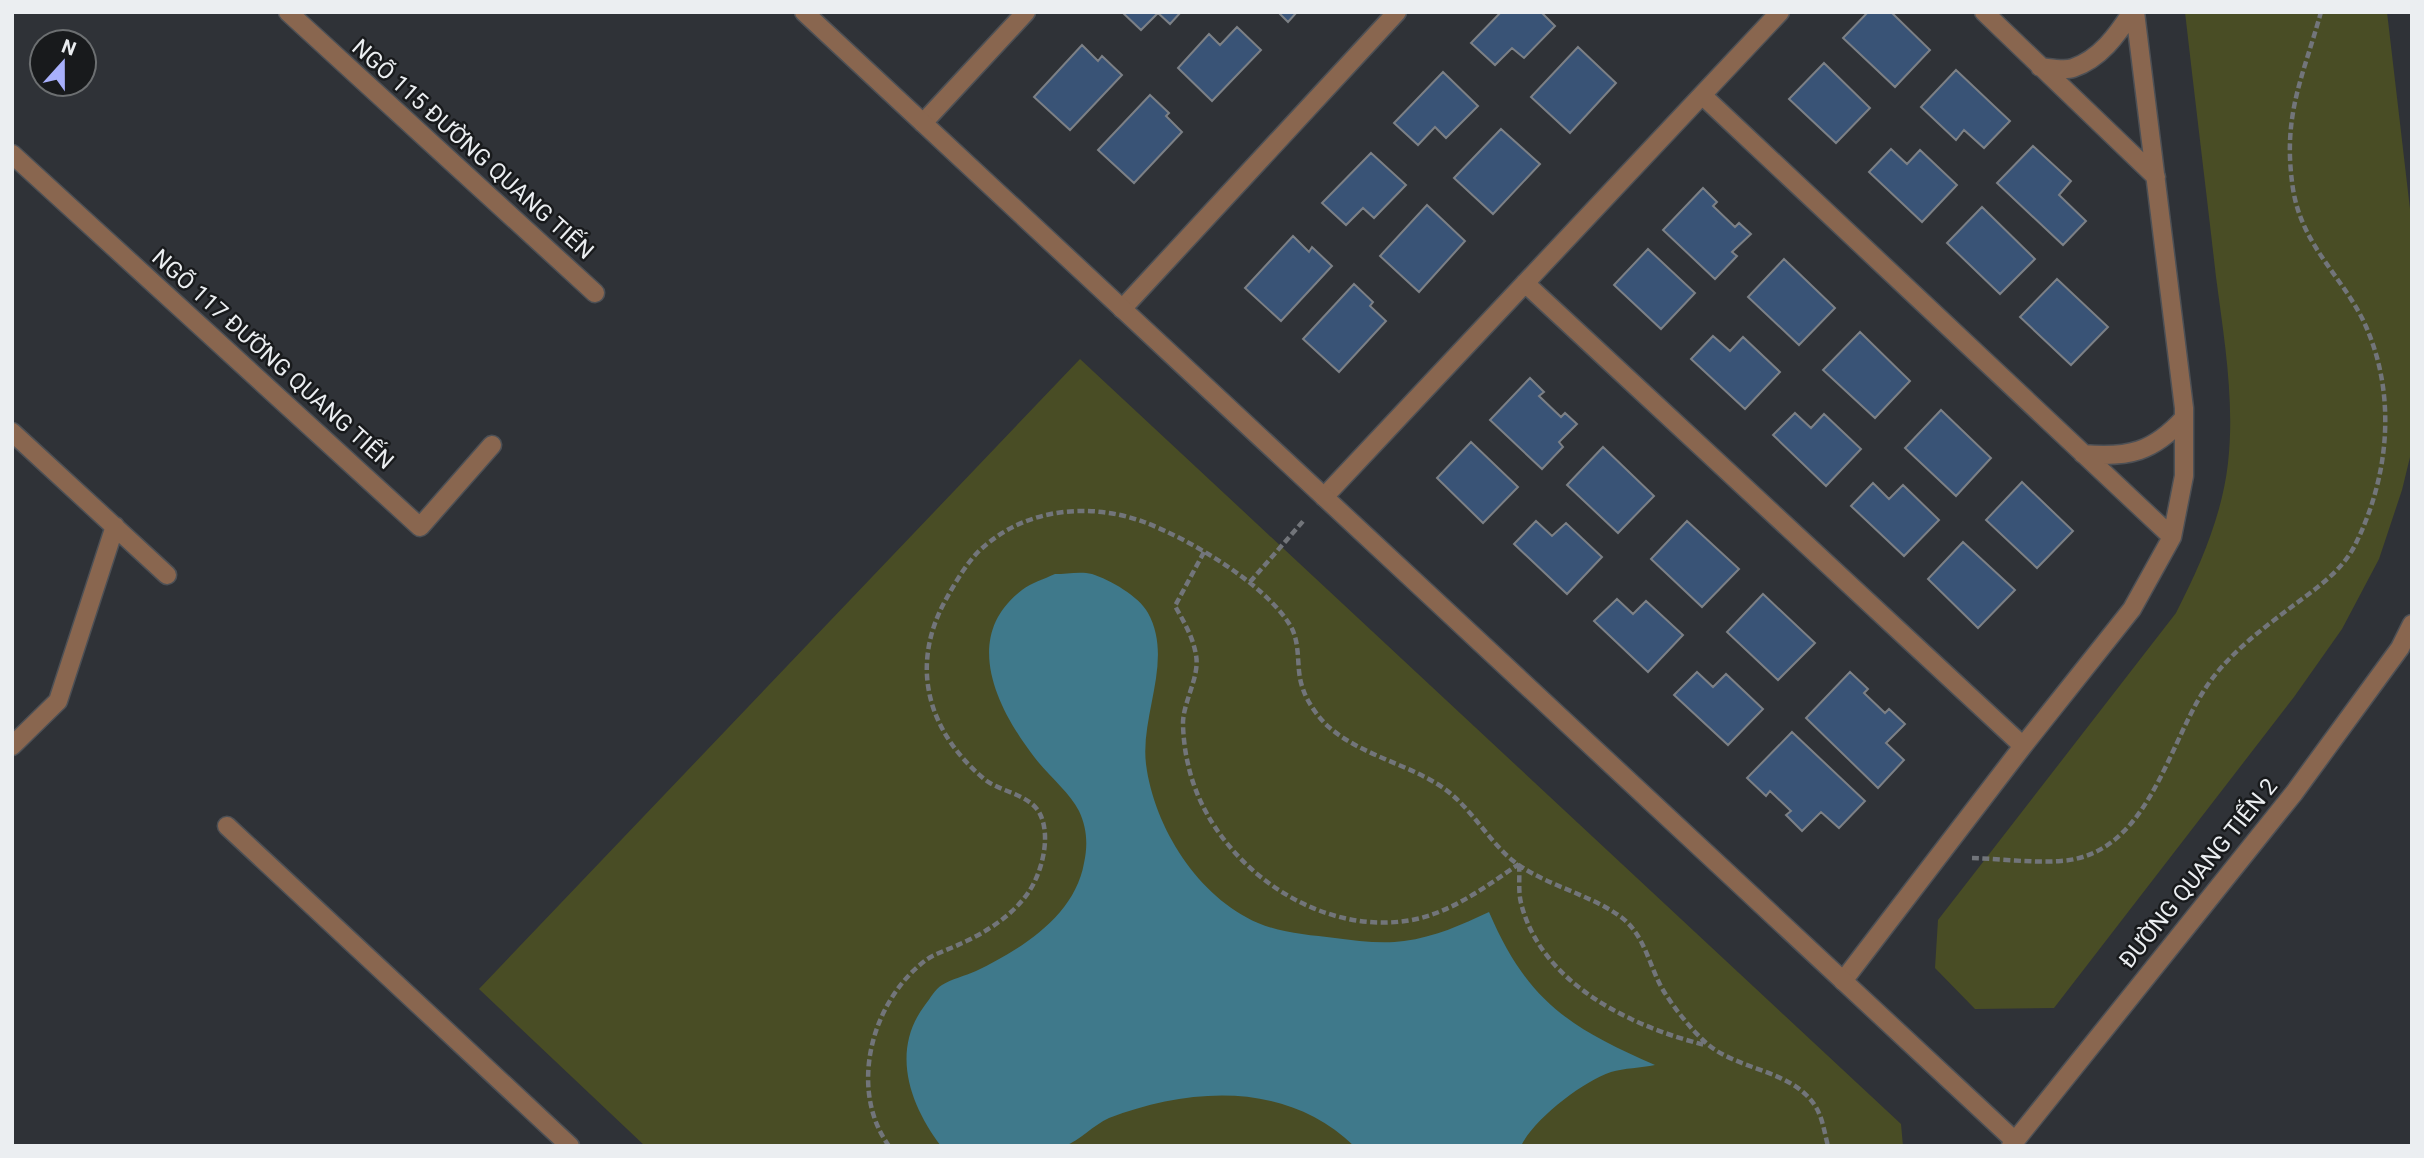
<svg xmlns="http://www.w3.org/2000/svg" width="2424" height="1158" viewBox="0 0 2424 1158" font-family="Roboto,sans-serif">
<rect width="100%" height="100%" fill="#2f3237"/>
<path fill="#494d25" d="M2185,12h202l25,214v223l-10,41 -23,69 -37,70 -48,68 -240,311 -79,1 -40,-41 3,-48 238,-307c24,-47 46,-97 52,-150 7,-62 -4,-125 -12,-186 -10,-88 -21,-177 -31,-265z
M1080,359l821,765 2,22h-1258l-166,-157z"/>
<path fill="#3f798b" d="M1055,574c11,0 26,-3 37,0 18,6 47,22 56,39 26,47 -8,102 -2,151 8,63 52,133 112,159 24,10 51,12 77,15 22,3 48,6 69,3 31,-4 57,-16 85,-29 38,89 81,116 166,153 -14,3 -31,3 -44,7 -29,10 -77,47 -90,74h-167c-67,-65 -163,-59 -245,-28 -16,7 -29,23 -45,28 -10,2 -23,0 -32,0 -31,0 -61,0 -91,0 -31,-41 -51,-95 -16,-141 5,-6 10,-16 17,-20 9,-6 23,-9 34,-14 44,-21 99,-55 108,-108 4,-18 3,-35 -5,-52 -9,-18 -31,-36 -44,-53 -37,-48 -75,-121 -13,-168 9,-7 22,-11 33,-16z"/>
<path fill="#395376" stroke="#7c8086" stroke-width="2" d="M1122,12h59l-11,12 -12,-11 -17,17z
M1278,12h19l-9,10z
M1501,12h40l14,14 -31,32 -12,-10 -17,17 -24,-22z
M1868,12h23l39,38 -35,37 -52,-49z
M1237,27l24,23 -49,51 -34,-33 31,-34 11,11z
M1082,45l16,16 4,-5 20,19 -52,55 -36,-33z
M1578,47l38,36 -46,50 -39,-36z
M1824,63l46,45 -34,35 -47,-44z
M1956,70l54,51 -26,27 -20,-18 -8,10 -35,-33z
M1443,72l35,34 -32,32 -11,-11 -17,18 -24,-22z
M1150,95l19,18 -3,3 16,16 -48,51 -36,-33z
M1501,129l39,35 -47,50 -39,-36z
M2033,146l38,35 -12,14 27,26 -23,24 -66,-62z
M1891,149l16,15 13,-14 37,35 -35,37 -53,-50z
M1371,153l35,32 -32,33 -11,-10 -17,17 -24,-22z
M1703,188l14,14 -4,4 22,21 4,-4 12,11 -19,18 5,4 -22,23 -52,-49z
M1427,205l38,36 -46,51 -39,-36z
M1982,207l53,52 -35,35 -53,-51z
M1293,236l16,16 3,-5 20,19 -51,55 -36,-33z
M1648,249l47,44 -34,36 -47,-44z
M1784,259l51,49 -36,37 -51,-48z
M2057,279l51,48 -37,38 -51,-48z
M1354,284l19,18 -3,4 16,15 -47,51 -36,-33z
M1860,332l50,49 -35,37 -52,-48z
M1713,336l17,15 13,-14 37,35 -35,37 -54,-50z
M1530,378l14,14 -5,4 22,21 4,-4 12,11 -18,18 4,5 -21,22 -52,-49z
M1941,410l50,48 -35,38 -51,-48z
M1795,413l16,15 13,-14 37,35 -35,37 -53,-51z
M1471,442l47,45 -35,36 -46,-45z
M1603,447l51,49 -36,37 -51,-48z
M2022,482l51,49 -36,37 -51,-48z
M1873,483l16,16 14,-14 36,35 -35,36 -53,-50z
M1536,521l16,15 14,-13 36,34 -35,37 -53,-50z
M1687,521l52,48 -37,38 -51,-48z
M1963,542l52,48 -37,38 -50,-49z
M1763,594l52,49 -37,37 -51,-48z
M1617,599l16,15 13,-13 37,34 -35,37 -54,-51z
M1697,672l16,15 13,-13 37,35 -35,36 -54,-50z
M1850,672l18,17 -4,4 21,20 4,-4 16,15 -19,19 18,17 -26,28 -72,-70z
M1792,732l73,69 -26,27 -18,-16 -19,19 -16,-16 5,-4 -21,-20 -4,5 -19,-18z"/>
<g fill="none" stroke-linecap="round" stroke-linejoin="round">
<g stroke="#4d5055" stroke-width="21">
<path id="lane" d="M288,12l307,281
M1984,12l172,165
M2040,67c10,1 24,4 33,1 27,-9 44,-33 59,-56
M1702,95l470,442
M923,123l103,-111
M12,154l408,373 72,-82
M1525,283l498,463
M1122,309l275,-297
M12,432l155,143
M2083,454c46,4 70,-2 101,-36
M1324,497l456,-485
M12,746l46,-45 57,-175
M227,826l343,320
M1843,981l180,-235 109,-137 40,-72 12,-61v-68l-49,-396"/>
</g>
<g stroke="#4d5055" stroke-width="21">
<path id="street" d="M804,12l1211,1129
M2011,1146l283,-353 106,-145 12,-24"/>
</g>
<path stroke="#72757a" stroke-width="4.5" stroke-dasharray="7 3.5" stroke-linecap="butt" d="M1204,552l-29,54c9,16 18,31 21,49 4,21 -12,45 -13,67 0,13 2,30 5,42 21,98 132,179 233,154 37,-10 67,-33 98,-54
M1250,582l55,-63
M1972,858c29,1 60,5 89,3 85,-6 105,-110 142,-169 21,-34 55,-60 87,-84 24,-18 53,-37 66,-65 34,-69 41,-152 7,-223 -23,-46 -61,-75 -70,-131 -11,-73 9,-109 28,-177
M1519,865c1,12 -1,26 2,38 20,81 111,124 184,142
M889,1146c-41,-56 -18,-145 37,-186 10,-7 24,-11 34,-16 25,-11 52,-28 68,-51 14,-20 24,-58 11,-81 -12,-19 -40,-20 -56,-34 -56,-48 -73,-112 -38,-177 9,-16 19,-34 32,-48 44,-44 110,-52 167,-31 45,17 120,61 146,103 12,20 5,44 13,64 4,13 17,31 27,39 32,27 74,35 109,57 30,19 47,53 73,75 31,25 76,33 109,57 24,18 28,49 42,73 11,18 27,38 42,52 31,29 90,27 112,67 6,11 8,26 11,37"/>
<use href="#lane" stroke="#89664f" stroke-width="18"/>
<use href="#street" stroke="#89664f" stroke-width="18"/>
</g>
<g text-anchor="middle" stroke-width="5" stroke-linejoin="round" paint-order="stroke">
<g font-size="23" fill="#ebeef1" stroke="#181a1c">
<text transform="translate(473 149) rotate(42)" y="8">NGÕ 115 ĐƯỜNG QUANG TIẾN</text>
<text transform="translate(273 359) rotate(42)" y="8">NGÕ 117 ĐƯỜNG QUANG TIẾN</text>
<text transform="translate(2198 873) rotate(-51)" y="8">ĐƯỜNG QUANG TIẾN 2</text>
</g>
</g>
<rect width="2424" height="1158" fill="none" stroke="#ebeef1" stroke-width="28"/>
<g transform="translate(63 63) rotate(21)"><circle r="33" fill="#181a1c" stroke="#6c6f71" stroke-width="2"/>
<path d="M0-5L12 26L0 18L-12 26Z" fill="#a8b0fc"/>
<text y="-10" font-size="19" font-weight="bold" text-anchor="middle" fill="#ebeef1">N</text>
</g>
</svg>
